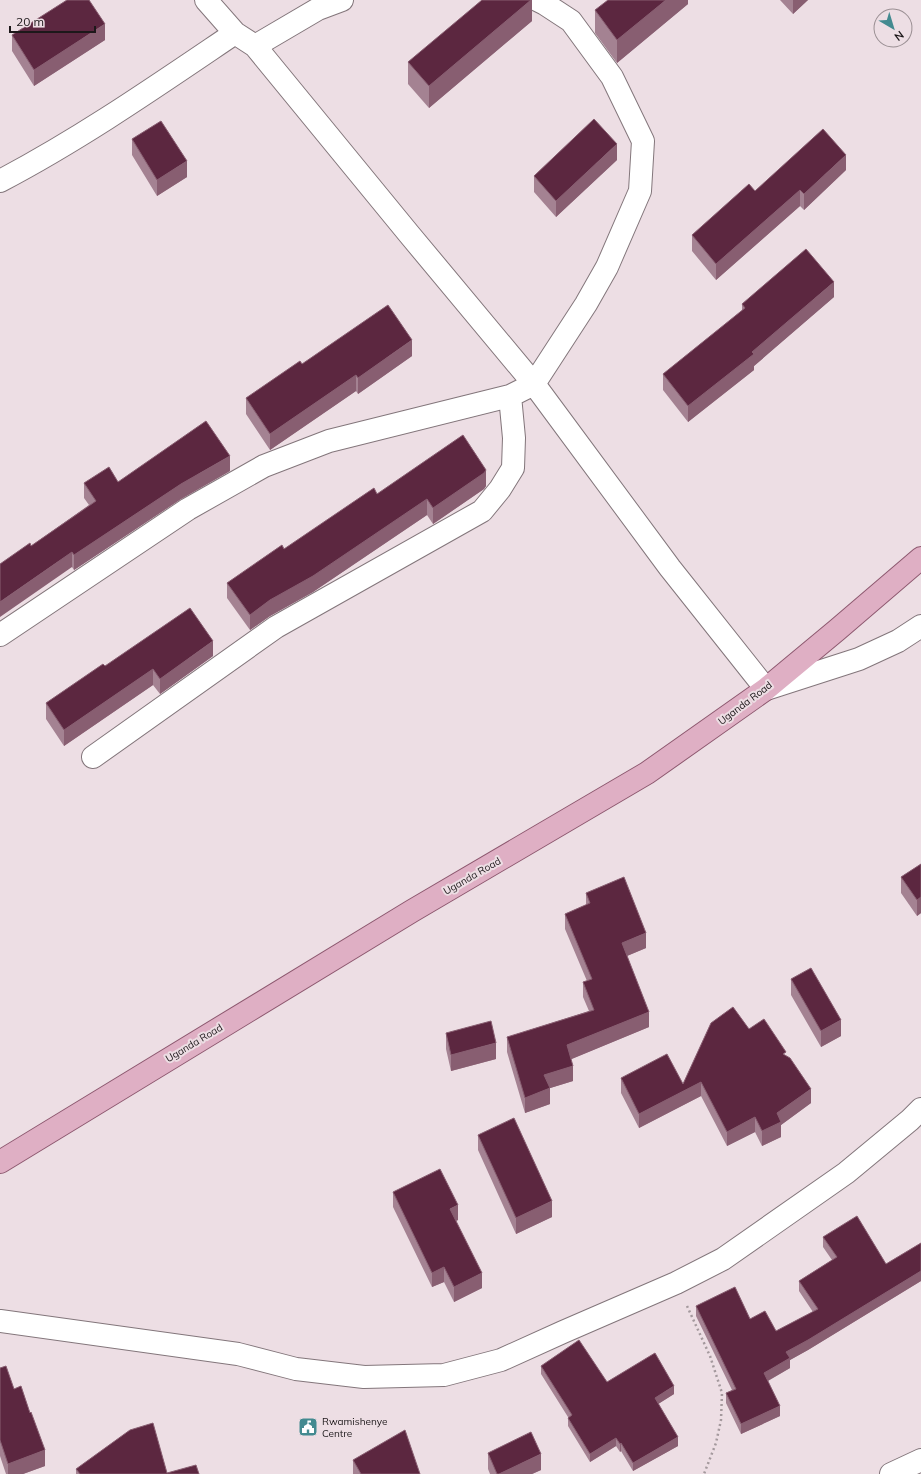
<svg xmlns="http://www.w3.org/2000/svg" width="921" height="1474" font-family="Mulish,sans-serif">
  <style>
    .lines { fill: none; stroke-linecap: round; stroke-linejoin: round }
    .street-casing { stroke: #83767b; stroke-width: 24 }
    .primary-casing { stroke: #8d586f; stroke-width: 24 }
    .path { stroke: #a4999d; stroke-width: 2.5; stroke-dasharray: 2 3; stroke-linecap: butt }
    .street { stroke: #fff; stroke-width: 22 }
    .primary { stroke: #dfafc4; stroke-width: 22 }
    .wall { fill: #a48292 }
    .shaded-wall { fill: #885e71 }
    .building { fill: #5c2740; stroke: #885e71 }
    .labels { text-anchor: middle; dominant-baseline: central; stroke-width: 4; stroke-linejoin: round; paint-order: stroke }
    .street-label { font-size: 10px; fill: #1d181a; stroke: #eddee4 }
    .poi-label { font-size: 10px; fill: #1d181a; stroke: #eddee4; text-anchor: start }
  </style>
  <rect width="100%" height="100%" fill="#eddee4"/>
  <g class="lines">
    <defs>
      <path id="street" d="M206,0L235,33L255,46L409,234L534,384L670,568L766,689L859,659L898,641L921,626
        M255,46L318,9L342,0
        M0,181C82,138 158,85 235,33
        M0,635L188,509L264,466L329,441L510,396L534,384L586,304L607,267L640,191L643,141L612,77L571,21L545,4L537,0
        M93,757L276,627L482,511L500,489L513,468L514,438L510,396
        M0,1321L238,1354L296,1369L364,1377L444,1375L501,1360L563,1332L676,1283L723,1259L846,1173L910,1120L921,1109
        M891,1474L921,1460"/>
      <path id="primary" d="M0,1162L412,911L647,773L766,689L837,630L921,558"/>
    </defs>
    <use href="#street" class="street-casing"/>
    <use href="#primary" class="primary-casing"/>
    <path class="path" d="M687,1306L710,1356L722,1393L721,1420L716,1443L704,1474"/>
    <use href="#street" class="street"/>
    <use href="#primary" class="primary"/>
  </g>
  <path class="wall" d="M532,0V21L429,108L408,84V62Z
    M688,0V4L617,63L595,33V10Z
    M780,0H808L793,14Z
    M12,35L105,40L34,86L12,51Z
    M132,139L187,177L157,196L132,155Z
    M617,160L556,217L534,192V176Z
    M846,170L804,210L800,206L716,280L692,251V235L755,191Z
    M834,297L754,366V370L688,422L663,390V374L742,312V304Z
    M412,356L358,394L356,391L270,450L246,414V398L302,364Z
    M230,471L181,499L74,570L72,567L31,546L89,505L84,498V483L118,482Z
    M486,486L484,489L433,524L427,515L313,592L270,616L250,630L227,598V583L377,494Z
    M213,656L160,694L153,685L64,746L46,719V703L105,666Z
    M921,864V913L917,916L901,893V877Z
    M586,893L646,948L627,956L649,1027L571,1059L573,1081L550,1088V1104L525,1113L507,1052V1037L589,1011L583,997V982L587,981L565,929V914L586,905Z
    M791,979L841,1036L821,1047L791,995Z
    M749,1029L786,1056L811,1103L781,1125V1137L762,1146L755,1132L727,1146L701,1096L639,1128L621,1093V1078L683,1084Z
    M446,1033L496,1059L451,1071L446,1049Z
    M478,1135L552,1217L516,1234L478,1150Z
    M393,1192L458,1220L456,1221L482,1288L454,1302L444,1282L432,1287L393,1207Z
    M823,1237L886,1264L921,1243V1281L808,1350L790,1360V1368L768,1381L780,1416L741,1434L726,1403V1393L732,1390L696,1316V1306L750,1319L776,1331L813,1312L799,1291V1281L832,1260L823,1247Z
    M541,1366L607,1382L674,1394L658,1404L678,1446L633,1471L621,1451L620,1452L616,1446L590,1462L568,1426V1417L541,1374Z
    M0,1368L14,1389L45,1466L23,1474H6L0,1456Z
    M488,1453L541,1470L532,1474H490L488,1469Z
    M353,1460L420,1474H353Z
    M76,1469L167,1473L199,1474H76Z"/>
  <path class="shaded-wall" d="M531,0H532V21L429,108V86Z
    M666,0H688V4L617,63V40Z
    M793,0H808L793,14Z
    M105,24V40L34,86V70Z
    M617,144V160L556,217V201Z
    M846,155V170L804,210V194Z
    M187,161V177L157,196V180Z
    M800,190V206L716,280V264Z
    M834,282V297L754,366V370L688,422V406Z
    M412,340V356L358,394V378Z
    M356,375V391L270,450V434Z
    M230,456V471L181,499L74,570V555L181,484Z
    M486,470V486L484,489L433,524V508Z
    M427,499V515L313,592L270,616L250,630V615L270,600Z
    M72,552V567L0,617V602Z
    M213,641V656L160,694V679Z
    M153,669V685L64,746V730Z
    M921,897V913L917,916V900Z
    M646,933V948L622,958V943Z
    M649,1012V1027L567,1061V1045Z
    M841,1020V1036L821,1047V1031Z
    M496,1043V1059L451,1071V1055Z
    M573,1066V1081L544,1090V1075Z
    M701,1082V1096L639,1128V1114Z
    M550,1088V1104L525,1113V1098Z
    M811,1089V1103L781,1125V1137L762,1146V1131L777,1113Z
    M755,1117V1132L727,1146V1132Z
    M552,1201V1217L516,1234V1218Z
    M458,1205V1220L450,1223V1209Z
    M444,1267V1282L432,1287V1273Z
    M921,1271V1281L808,1350L790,1360V1368L764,1383V1373L786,1352Z
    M482,1273V1288L454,1302V1287Z
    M674,1386V1394L655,1406V1398Z
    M780,1406V1416L741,1434V1424Z
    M678,1437V1446L633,1471V1463Z
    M616,1438V1446L590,1462V1454Z
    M621,1443V1451L620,1452V1444Z
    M45,1450V1466L23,1474H8V1464Z
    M541,1454V1470L532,1474H499Z"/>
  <path class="building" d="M67,0H89L105,24L34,70L12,35Z
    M482,0H531L429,86L408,62Z
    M608,0H666L617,40L595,10Z
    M594,119L617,144L556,201L534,176Z
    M161,121L187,161L157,180L132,139Z
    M823,129L846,155L804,194L800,190L716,264L692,235L749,184L755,191Z
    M806,249L834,282L752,352L754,354L688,406L663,374L745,308L742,304Z
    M388,305L412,340L358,378L356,375L270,434L246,398L300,361L302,364Z
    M206,421L230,456L181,484L74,555L72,552L0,602V564L30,543L31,546L96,501L84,483L109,467L118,482Z
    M463,435L486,470L484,473L433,508L427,499L313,576L270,600L250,615L227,583L282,545L284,549L374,488L377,494Z
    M190,608L213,641L160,679L153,669L64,730L46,703L103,664L105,666Z
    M921,864V897L917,900L901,877Z
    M624,877L646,933L622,943L649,1012L567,1045L573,1066L544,1075L550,1088L525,1098L507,1037L594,1010L583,982L592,979L565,914L590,903L586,893Z
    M811,968L841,1020L821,1031L791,979Z
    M733,1007L749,1029L764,1019L786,1052L783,1054L790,1058L811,1089L777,1113L781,1122L762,1131L755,1117L727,1132L701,1082L639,1114L621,1078L667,1054L683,1084L711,1023Z
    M491,1021L496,1043L451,1055L446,1033Z
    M514,1118L552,1201L516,1218L478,1135Z
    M440,1169L458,1205L450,1209L482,1273L454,1287L444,1267L432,1273L393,1192Z
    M857,1216L886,1264L921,1243V1271L808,1340L786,1352L790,1358L764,1373L780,1406L741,1424L726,1393L736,1389L696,1306L735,1287L750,1319L765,1311L776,1331L818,1309L799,1281L837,1257L823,1237Z
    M579,1340L607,1382L655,1353L674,1386L655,1398L678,1437L633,1463L621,1443L620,1444L616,1438L590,1454L568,1418L572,1415L541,1366Z
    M6,1366L14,1389L21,1386L30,1413L31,1412L45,1450L8,1464L0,1440V1368Z
    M153,1423L167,1473L196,1465L199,1474H80L76,1469L130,1430Z
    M405,1430L420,1474H361L353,1460Z
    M531,1432L541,1454L499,1474H497L488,1453Z"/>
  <defs>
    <symbol id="civic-square" viewBox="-11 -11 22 22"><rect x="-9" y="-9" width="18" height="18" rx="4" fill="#438a90" stroke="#eddee4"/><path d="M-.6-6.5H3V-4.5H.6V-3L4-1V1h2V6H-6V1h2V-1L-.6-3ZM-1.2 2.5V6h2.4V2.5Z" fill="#fff"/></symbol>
  </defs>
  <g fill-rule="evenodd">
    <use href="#civic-square" x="297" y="1416" width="22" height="22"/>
  </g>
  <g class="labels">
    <g class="street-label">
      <text transform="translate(745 703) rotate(-37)">Uganda Road</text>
      <text transform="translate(472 876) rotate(-30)">Uganda Road</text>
      <text transform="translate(194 1043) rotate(-31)">Uganda Road</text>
    </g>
    <g class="poi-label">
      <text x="322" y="1421">Rwamishenye<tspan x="322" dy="12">Centre</tspan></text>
    </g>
  </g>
  <g transform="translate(893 28) rotate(142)"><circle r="19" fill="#eddee4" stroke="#9a8f93"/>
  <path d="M0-3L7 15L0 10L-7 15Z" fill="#438a90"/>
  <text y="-6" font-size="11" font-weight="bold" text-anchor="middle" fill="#1d181a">N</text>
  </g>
  <path d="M10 26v6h85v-6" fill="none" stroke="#1d181a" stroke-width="2"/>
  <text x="16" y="26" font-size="12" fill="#1d181a" stroke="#eddee4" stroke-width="3" paint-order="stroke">20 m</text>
</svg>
